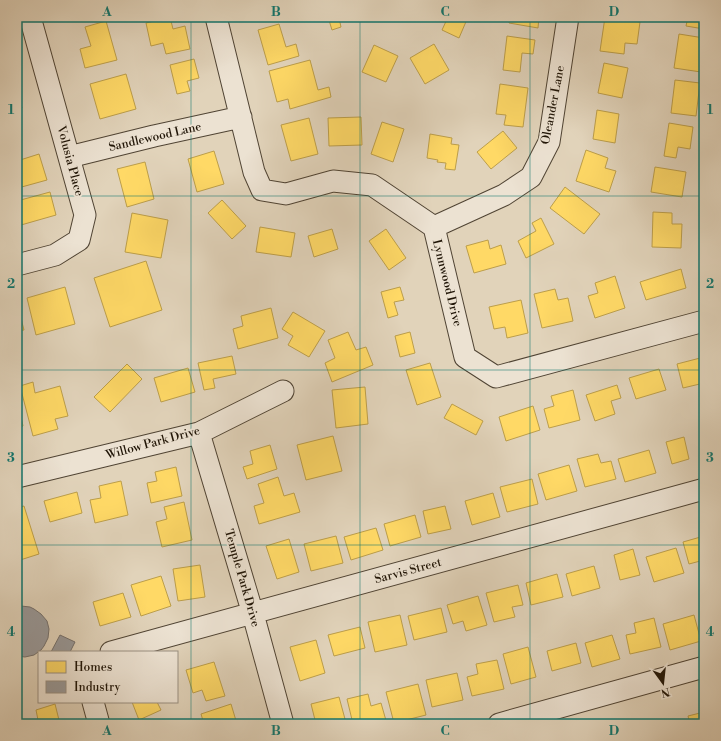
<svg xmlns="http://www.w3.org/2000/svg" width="721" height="741" font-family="'Libre Bodoni',serif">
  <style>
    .homes { fill: #ffd966; stroke: #bc9e4a }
    .industry { fill: #999; stroke: #75716d }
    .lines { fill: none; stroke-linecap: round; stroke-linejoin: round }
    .minor-casing { stroke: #504434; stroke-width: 23 }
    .minor { stroke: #ece2d2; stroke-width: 21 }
    .grid { fill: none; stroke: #0f766e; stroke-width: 1; stroke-opacity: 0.55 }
    .labels { text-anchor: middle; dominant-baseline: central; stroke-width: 4; stroke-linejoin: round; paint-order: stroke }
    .street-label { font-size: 12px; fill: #201507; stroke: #ece2d2 }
    .neatline { fill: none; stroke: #0f766e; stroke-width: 1.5 }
    .grid-label { font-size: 13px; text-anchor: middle; font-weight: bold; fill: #0f766e }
  </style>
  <rect width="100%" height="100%" fill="#e1d3ba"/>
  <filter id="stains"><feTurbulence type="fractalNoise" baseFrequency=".005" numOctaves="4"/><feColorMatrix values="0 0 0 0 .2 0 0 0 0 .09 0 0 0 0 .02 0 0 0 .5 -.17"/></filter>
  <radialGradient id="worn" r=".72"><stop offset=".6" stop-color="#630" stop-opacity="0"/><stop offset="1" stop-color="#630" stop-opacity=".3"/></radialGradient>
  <path class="homes" d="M170,17L173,29L185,26L190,49L166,54L163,43L151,46L146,23Z
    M256,17H276L257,21Z
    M328,17H342L339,18L341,27L332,30Z
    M448,17H468L459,38L442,30Z
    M510,17H539L538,28L509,23Z
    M605,17L640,22L637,44L625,43L624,54L600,51Z
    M688,17H704V29L686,26Z
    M106,21L117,60L85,68L80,49L91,46L85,27Z
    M279,24L286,47L296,44L299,56L268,65L258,30Z
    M679,34L704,38V54L701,72L674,68Z
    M507,36L535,40L533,54L522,53L520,72L503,70Z
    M434,44L449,70L425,84L410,58Z
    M374,45L398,56L386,82L362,72Z
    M194,59L199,78L187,81L190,91L177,94L170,65Z
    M310,60L318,90L329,87L331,97L290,109L288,99L277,102L269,71Z
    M604,63L628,68L622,98L598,93Z
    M126,74L136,109L100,119L90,84Z
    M675,80L700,83L696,116L671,113Z
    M500,84L528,88L523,127L504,125L506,115L496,114Z
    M17,95H18L22,108L17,110Z
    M597,110L619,114L615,143L593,139Z
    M361,117L362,145L329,146L328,118Z
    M309,118L318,154L291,161L281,125Z
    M382,122L404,129L393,162L371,154Z
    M669,123L693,127L690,149L678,147L676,158L664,156Z
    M503,131L517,148L491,169L477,152Z
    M430,134L452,138L451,144L459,145L455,170L445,169L446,163L437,162L438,160L427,158Z
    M586,150L608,158L605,168L616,171L609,192L576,181Z
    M214,151L224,184L197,192L188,159Z
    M39,154L47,180L18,188L17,185V161Z
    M145,162L154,199L127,207L117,169Z
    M655,167L686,172L682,197L651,192Z
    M565,187L600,214L584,234L550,208Z
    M50,192L56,215L21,225L17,211V201Z
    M222,200L246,226L232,239L208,213Z
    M653,212L672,213V224H682L681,248L652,247Z
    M132,213L168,220L161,258L125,252Z
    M541,218L554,244L526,258L518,241L536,231L532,223Z
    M260,227L295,233L291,257L256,252Z
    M332,229L338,249L314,257L308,236Z
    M386,229L406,258L389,270L369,241Z
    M488,240L490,249L501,245L506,264L474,273L466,246Z
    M146,261L162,310L110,327L94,278Z
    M681,269L686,288L646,300L640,282Z
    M615,276L625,308L595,318L588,296L598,293L595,283Z
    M65,287L75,324L36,335L27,298Z
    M400,287L404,300L394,302L398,315L388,318L381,292Z
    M555,289L558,300L568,298L573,321L542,328L534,294Z
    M521,300L528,333L507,338L505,327L494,329L489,307Z
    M17,303L24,330L17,331Z
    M271,308L278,338L238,349L233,329L243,326L241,316Z
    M293,312L325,331L309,357L288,345L293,336L282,329Z
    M348,332L356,350L366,347L373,365L332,382L325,363L335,358L328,340Z
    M410,332L415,353L400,357L395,336Z
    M232,356L236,374L213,379L215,388L204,390L198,363Z
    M704,357V383L683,388L677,364Z
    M430,363L441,397L417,405L406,370Z
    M127,364L142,379L110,412L94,397Z
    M188,368L195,392L161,402L154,378Z
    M659,369L666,390L636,399L629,378Z
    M33,382L35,393L60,386L68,416L55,419L58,429L33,436L20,386Z
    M617,385L621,398L611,401L615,414L595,421L586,395Z
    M365,387L368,424L336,428L332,390Z
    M573,390L580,420L549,428L544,409L554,406L551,396Z
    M17,403H18L23,426L17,428Z
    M452,404L483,421L476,435L444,418Z
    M533,406L540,430L506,441L499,417Z
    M333,436L342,471L306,480L297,445Z
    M684,437L689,459L672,464L666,442Z
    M270,445L277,469L247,479L243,467L253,464L250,451Z
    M649,450L656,473L625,482L618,459Z
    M598,454L601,463L611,461L616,479L585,487L577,459Z
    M569,465L577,491L546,500L538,474Z
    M176,467L182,496L151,503L147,483L157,481L155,472Z
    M278,477L284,496L294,493L300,512L259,524L254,506L264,503L258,484Z
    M532,479L538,504L507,512L500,487Z
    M121,481L128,515L95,523L90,500L101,498L99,486Z
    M77,492L82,513L50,522L44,501Z
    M493,493L500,517L472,525L465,501Z
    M184,502L192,540L162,547L156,522L167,519L164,507Z
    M24,506L39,554L17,561V508Z
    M445,506L451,529L428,534L423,511Z
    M415,515L421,537L390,546L384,524Z
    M376,528L383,550L351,560L344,537Z
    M336,536L343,563L311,571L304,544Z
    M704,536V560L689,564L683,542Z
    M289,539L299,572L277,579L266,546Z
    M676,548L684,573L654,582L646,557Z
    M633,549L640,575L620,580L614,555Z
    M200,565L205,597L178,601L173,569Z
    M594,566L600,588L572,596L566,574Z
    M557,574L563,597L531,605L526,583Z
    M161,576L171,606L141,616L131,585Z
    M518,585L523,605L512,607L515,617L494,622L486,593Z
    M123,593L131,617L100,626L93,602Z
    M478,596L487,625L466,631L463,621L453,624L447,605Z
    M441,608L447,632L414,640L408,616Z
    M400,615L407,645L375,652L368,622Z
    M694,615L701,641L670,650L663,624Z
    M654,618L661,647L630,654L626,635L636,633L634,623Z
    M360,627L365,648L334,656L328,635Z
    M612,635L620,659L592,667L585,643Z
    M316,640L325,673L300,681L290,647Z
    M576,643L581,663L552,671L547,651Z
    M528,647L536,677L511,684L503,654Z
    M497,660L504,689L472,696L467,677L478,674L476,664Z
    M214,662L225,696L206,701L202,690L193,693L186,670Z
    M457,673L463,700L432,707L426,680Z
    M418,684L426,715L394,723L386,692Z
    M368,694L371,706L381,703L387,724H353L347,699Z
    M339,697L345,719L336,722V724H316L311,704Z
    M132,702H157L161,710L139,720Z
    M55,704L60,724H29V723L38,720L36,710Z
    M231,704L237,724H204L201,714Z
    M704,712V724H690L688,716Z
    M681,720L682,724H665Z"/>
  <path class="industry" d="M21,606L30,607L34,609L41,614L47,621L49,629L48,638L44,646L41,650L34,655L25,657L17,656V607Z
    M60,635L75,642L70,652H51Z"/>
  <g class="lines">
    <defs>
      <path id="minor" d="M216,17L254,172L262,190L286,194L333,181L372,185L434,227L465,357L496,377L704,321
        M69,157L154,136L241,117
        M434,227L504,195L531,177L549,142L568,17
        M17,265L55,255L79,240L85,215L30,17
        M199,433L253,614L283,724
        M17,477L199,433L283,391
        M111,652L704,489
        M93,702L99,724
        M499,724L704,667"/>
    </defs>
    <use href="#minor" class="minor-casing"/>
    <use href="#minor" class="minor"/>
  </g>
  <path class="grid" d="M191,17V724M360,17V724M530,17V724M17,196H704M17,370H704M17,545H704"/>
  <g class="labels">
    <g class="street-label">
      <text transform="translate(553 105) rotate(-79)">Oleander Lane</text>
      <text transform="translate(155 137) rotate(-13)">Sandlewood Lane</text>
      <text transform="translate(70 161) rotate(75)">Volusia Place</text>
      <text transform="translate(447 283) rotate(76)">Lynnwood Drive</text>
      <text transform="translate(153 443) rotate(-15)">Willow Park Drive</text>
      <text transform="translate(408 571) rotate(-15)">Sarvis Street</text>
      <text transform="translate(242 578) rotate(74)">Temple Park Drive</text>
    </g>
  </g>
  <rect width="721" height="741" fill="none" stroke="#e1d3ba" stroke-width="44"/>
  <rect x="38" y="651" width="140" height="52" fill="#ece2d2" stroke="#9a9081"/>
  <rect x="46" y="661" width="20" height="12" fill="#ffd966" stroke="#9a9081"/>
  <text x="74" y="671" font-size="12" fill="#201507">Homes</text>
  <rect x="46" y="681" width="20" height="12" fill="#999999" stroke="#9a9081"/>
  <text x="74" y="691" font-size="12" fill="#201507">Industry</text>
  <g transform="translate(663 683) rotate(165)" stroke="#ece2d2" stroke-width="3" paint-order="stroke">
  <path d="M0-3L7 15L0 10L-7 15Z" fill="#201507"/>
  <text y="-6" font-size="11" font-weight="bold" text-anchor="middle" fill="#201507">N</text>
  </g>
  <rect x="22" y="22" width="677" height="697" class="neatline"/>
  <g class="grid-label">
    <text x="107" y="16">A</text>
    <text x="276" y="16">B</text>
    <text x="445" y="16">C</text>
    <text x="614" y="16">D</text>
    <text x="11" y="114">1</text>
    <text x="710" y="114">1</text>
    <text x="11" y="288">2</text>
    <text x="710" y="288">2</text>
    <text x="11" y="462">3</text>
    <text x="710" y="462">3</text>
    <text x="11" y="636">4</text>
    <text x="710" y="636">4</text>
    <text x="107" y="735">A</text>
    <text x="276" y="735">B</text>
    <text x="445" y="735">C</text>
    <text x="614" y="735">D</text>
  </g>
  <rect width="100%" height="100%" filter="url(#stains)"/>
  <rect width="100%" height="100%" fill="url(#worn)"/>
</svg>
